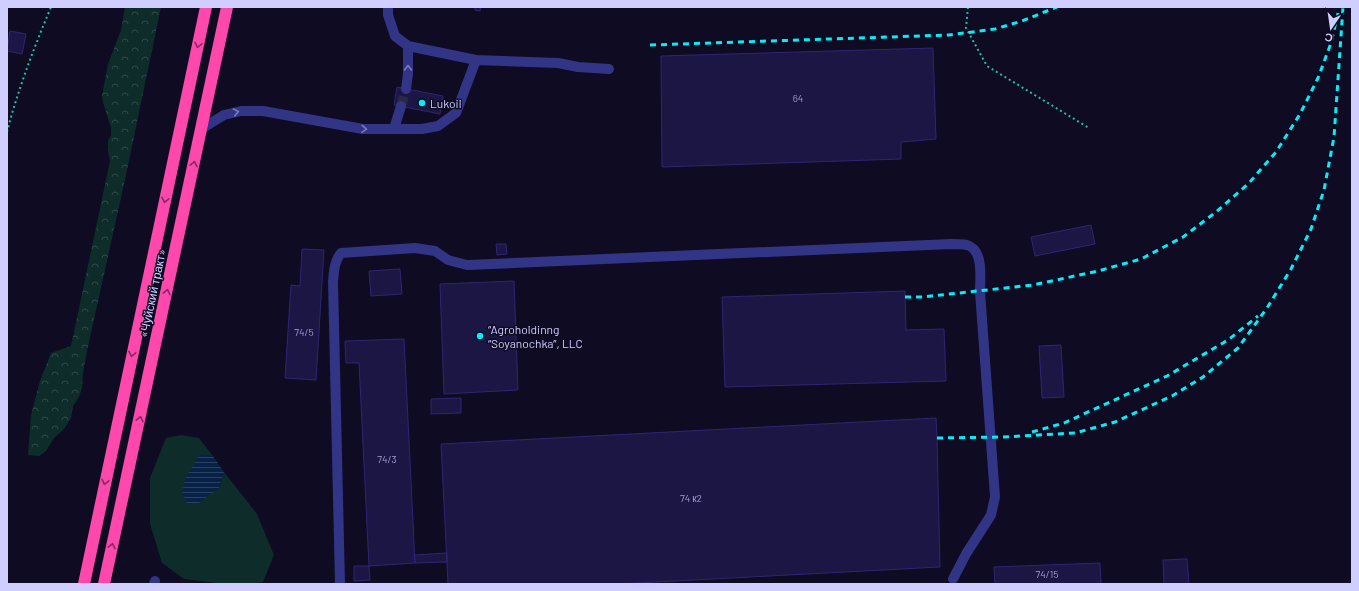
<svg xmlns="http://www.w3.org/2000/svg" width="1359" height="591" font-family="Barlow,sans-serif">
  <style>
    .green { fill: #0e2d2a }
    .forest { fill: url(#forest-crowns) }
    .water { fill: url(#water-rules) }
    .building { fill: #1c1645; stroke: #302574 }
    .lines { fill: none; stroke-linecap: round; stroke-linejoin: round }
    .minor-tunnel { stroke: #2b2844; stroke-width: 10; stroke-dasharray: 10 5; stroke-linecap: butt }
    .path { stroke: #22beaa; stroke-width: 2; stroke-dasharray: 2 3; stroke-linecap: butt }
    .minor { stroke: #323486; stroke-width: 10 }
    .highway { stroke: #ff48ab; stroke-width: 12 }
    .rail { stroke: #00eff8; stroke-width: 3; stroke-dasharray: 6 5; stroke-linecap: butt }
    .oneway { stroke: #862a67 }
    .oneway2 { stroke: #7979bc }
    .poi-dot { fill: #00eff8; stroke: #0e0b23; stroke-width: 1.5 }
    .labels { text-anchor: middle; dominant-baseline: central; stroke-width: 3; stroke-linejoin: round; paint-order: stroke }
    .number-label { font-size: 10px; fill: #a39fd0 }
    .poi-label { font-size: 12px; fill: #d0cdff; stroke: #0e0b23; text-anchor: start }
    .street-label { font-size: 12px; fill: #d0cdff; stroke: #0e0b23 }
  </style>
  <defs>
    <pattern id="forest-crowns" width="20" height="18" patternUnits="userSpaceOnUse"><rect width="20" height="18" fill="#0e2d2a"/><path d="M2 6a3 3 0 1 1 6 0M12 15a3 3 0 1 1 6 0" fill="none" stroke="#304a4a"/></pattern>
    <pattern id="water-rules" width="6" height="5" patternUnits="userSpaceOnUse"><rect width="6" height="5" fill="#072246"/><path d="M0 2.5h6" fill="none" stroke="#2a4162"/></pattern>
  </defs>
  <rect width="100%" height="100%" fill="#0e0b23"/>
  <path class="green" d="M181,435L199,438L213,456L200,455L219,488L224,472L257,514L274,555L263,582L253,584H224L184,579L162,563L150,524V478L166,438Z"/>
  <path class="forest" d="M125,7H161L126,175L87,351L83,373L82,388L79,397L73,406L71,418L64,429L54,438L46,451L39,456L28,455L31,415L40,381L51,353L71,346L110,161L108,151V140L111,136V128L103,102L102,96L108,64L121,30Z"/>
  <path class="water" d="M200,454L213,456L224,472L219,488L199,503H187L182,495L185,479Z"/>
  <path class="building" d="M475,7H481L480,11L475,10Z
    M10,31L26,34L22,54L7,51Z
    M933,48L936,139L901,142V159L662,167L661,56Z
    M397,87L443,96L440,114L394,105Z
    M1091,225L1095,244L1035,256L1031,237Z
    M496,244H506L507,254L497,255Z
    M302,249L324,250L316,380L285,378L291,285L300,286Z
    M400,269L402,294L371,296L369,271Z
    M514,281L518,390L444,394L440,284Z
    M905,291L906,330L944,329L946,381L725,387L722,297Z
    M404,339L415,563L369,566L359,363H346L345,341Z
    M1061,345L1064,397L1042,398L1039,346Z
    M461,398V413L431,414V399Z
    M936,418L937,438L940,567L618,584H448L441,444Z
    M447,553V562L415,563L414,555Z
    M1187,559L1189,584H1164L1163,560Z
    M1100,563L1101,584H995L994,567Z
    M354,566H369L370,580L354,581Z"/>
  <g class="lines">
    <path class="minor-tunnel" d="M401,106L406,89"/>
    <path class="path" d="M968,7L966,28L987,66L1089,128
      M7,132C18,89 34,48 51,7"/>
    <path class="minor" d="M388,7V15L395,36L408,46L476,60
      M406,89L408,74V46
      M201,129L224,115L241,111H263L363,129H394L401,106
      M394,129H422L438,126L456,113L476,60L558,63L578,67L609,69
      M154,584L155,581
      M340,584L333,282C334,271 334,262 341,253L415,248L435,251L448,260L467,265L951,244C956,244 962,244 967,245C984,250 980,278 980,292L995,497L991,515L966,554L953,579"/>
    <path class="highway" d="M84,584L206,7
      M104,584L227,7"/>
    <path class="rail" d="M650,45L949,35L995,29L1022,21L1057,7
      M905,297H922L1033,285L1098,271L1141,259L1183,237L1216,212L1249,183L1276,152L1300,114L1318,78L1331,43L1339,9
      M1032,432L1064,423L1167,376L1228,340L1258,316
      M937,438L1003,437L1075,433L1115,422L1172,396L1203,377L1238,348L1267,308L1291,269L1311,229L1324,190L1334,137L1343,7"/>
  </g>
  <defs><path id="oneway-chevron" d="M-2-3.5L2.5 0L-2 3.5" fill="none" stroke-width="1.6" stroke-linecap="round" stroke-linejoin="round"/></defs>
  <g class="oneway">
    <use href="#oneway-chevron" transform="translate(198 45) rotate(102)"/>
    <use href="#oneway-chevron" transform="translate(194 164) rotate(-78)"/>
    <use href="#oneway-chevron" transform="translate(165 200) rotate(102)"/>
    <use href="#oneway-chevron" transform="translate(167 292) rotate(-78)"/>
    <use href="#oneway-chevron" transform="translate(132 354) rotate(102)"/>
    <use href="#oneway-chevron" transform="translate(140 419) rotate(-78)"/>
    <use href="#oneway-chevron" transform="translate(105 482) rotate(102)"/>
    <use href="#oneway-chevron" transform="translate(112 546) rotate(-78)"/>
  </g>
  <g class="oneway2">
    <use href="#oneway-chevron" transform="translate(408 68) rotate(-90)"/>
    <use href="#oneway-chevron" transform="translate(236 112) rotate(-11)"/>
    <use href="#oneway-chevron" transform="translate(364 129) rotate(4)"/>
  </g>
  <g class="poi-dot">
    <circle cx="422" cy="103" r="4"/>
    <circle cx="480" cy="336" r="4"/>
  </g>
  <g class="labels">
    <g class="number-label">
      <text x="798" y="98">64</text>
      <text x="304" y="332">74/5</text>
      <text x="387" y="459">74/3</text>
      <text x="691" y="498">74 к2</text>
      <text x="1047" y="574">74/15</text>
    </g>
    <g class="poi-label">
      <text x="430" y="103">Lukoil</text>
      <text x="488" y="329">“Agroholdinng<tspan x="488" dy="14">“Soyanochka”, LLC</tspan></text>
    </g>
    <g class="street-label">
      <text transform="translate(152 293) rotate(-78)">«Чуйский тракт»</text>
    </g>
  </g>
  <rect width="1359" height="591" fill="none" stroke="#d0cdff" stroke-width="16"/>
  <g transform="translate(1331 28) rotate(193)" stroke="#0e0b23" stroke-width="3" paint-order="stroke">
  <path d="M0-3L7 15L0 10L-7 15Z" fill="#d0cdff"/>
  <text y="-6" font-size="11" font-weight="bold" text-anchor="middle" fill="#d0cdff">С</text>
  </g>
</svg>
